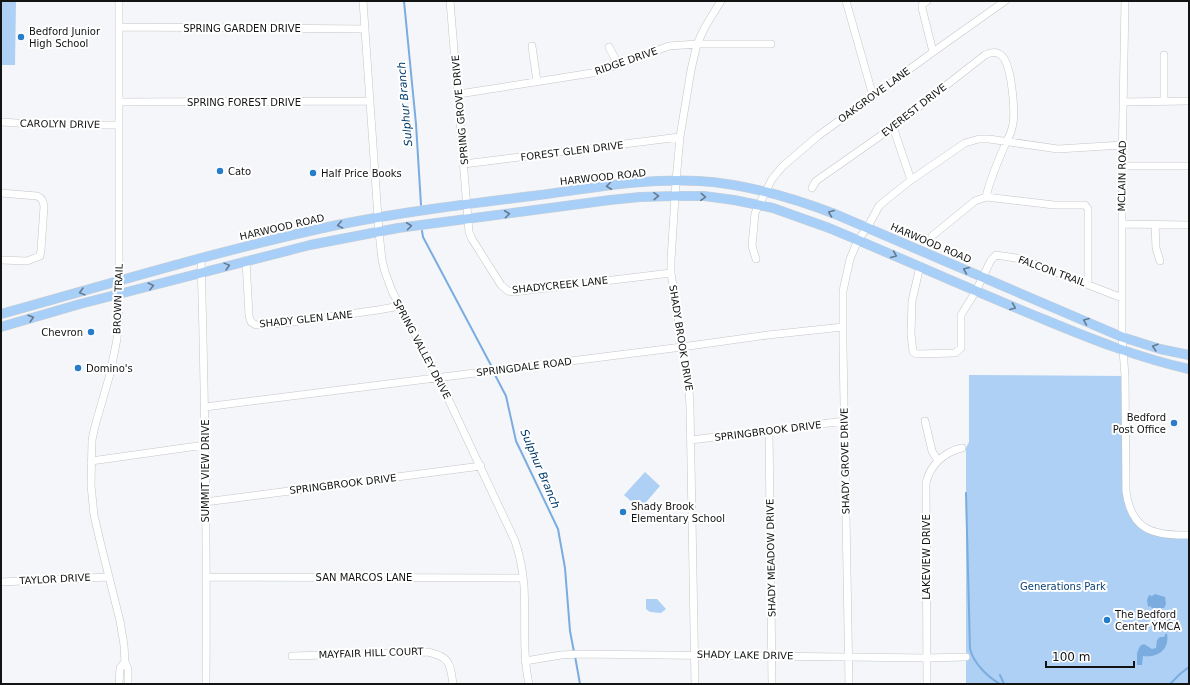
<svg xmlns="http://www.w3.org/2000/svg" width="1190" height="685" font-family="'DejaVu Sans',sans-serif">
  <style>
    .green { fill: #aed0f4 }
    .water { fill: #7bace0 }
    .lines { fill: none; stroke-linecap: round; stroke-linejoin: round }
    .stream { stroke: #7bace0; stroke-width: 2 }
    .minor-casing { stroke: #c3c6c8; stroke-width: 8 }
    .major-casing { stroke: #d0d0d0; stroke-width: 10 }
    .minor { stroke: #fff; stroke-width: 7 }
    .major { stroke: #a8cff7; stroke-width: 9 }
    .oneway { stroke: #647a90 }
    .poi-dot { fill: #287dcb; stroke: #fff; stroke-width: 1.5 }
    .labels { text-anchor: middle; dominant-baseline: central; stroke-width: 4; stroke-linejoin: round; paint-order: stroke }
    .street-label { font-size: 10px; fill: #121313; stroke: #fff }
    .poi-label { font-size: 10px; fill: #121313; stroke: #fff; text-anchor: start }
    .park-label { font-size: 10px; fill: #0b4272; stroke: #fff }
    .water-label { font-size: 11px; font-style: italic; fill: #033c6c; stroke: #fff }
  </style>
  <rect width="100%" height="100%" fill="#f4f6f9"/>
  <path class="green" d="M1,1H16L15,65H1Z
    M969,375L1125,376L1127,503L1145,527L1189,535V684H966V448L969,442Z
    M645,472L660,486L640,509L624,495Z
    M646,599H657L666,609L661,613L650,612L646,609Z"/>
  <path class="water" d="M1155,594L1165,597L1166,604L1164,608H1162L1161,610L1163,611L1164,614L1171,615L1170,623L1165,624L1163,619L1151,618L1153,609L1150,606L1148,607L1147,600L1149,595L1152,596Z
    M1166,633L1167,634C1170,650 1157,658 1143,656L1142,665H1137V653L1140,646L1144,644L1152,649L1156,648L1157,640L1160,637H1164Z"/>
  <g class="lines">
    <path class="stream" d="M404,1L416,124L421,205
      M422,231L423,237L493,369
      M494,373L506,396L516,441L558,529L565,568L570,631L574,652
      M966,493L970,649C974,664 988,677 1000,684
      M575,656L580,684
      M1000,675L1004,684
      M1170,684L1180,674L1189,667"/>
    <defs>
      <path id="minor" d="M119,1V312L117,339L110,374L95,426L92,440L91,485L94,515L100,541L120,621L124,645L125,662L128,669V684
        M363,1L379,232L382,260L385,272L392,291L438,377L515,541C520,556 523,571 524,586C526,619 522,652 529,684
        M450,1L469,232L472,239L501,285L508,291L513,292L671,273
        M846,1L873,96
        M927,1L922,5V8L933,52
        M1125,1L1122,166V337L1125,376L1126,491C1131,530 1153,536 1189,535
        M119,27L365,29
        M532,46L537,82
        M609,47L618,64
        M1164,55V101
        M459,94L592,73L603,70L669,46L697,44H771
        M119,102L369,101
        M1123,102L1189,101
        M1,122L47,125H119
        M893,127L911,180
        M464,164L680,137
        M1122,166H1189
        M812,188L816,181L893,127L985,55C991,52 997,51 1002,56C1012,66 1016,115 1012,128C1011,134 1007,140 1005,145C997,163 990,179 986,197L975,201L932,236
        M1,193L37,196C42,198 43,201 44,206L41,250L40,256L27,261L1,260
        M986,197L1054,205H1085L1088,209V284
        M1122,224L1189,225
        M1155,225L1156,248L1160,261
        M201,258C205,400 207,542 206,684
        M756,259L752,246L755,213L772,179L783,166L818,136L933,52L1005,1
        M246,260L249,316L251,322L256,325L284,323L378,310L400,306
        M920,266L912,301L911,334L913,352L917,354L955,353L961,348V315L976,291L991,260L996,255L1022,259L1122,298
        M205,407L682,347L768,335L843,327
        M925,421L932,451L938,461
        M769,431L772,684
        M691,440L845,421
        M91,461L205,445
        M205,502L481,466
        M206,577L523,578
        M1,582L108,577
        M292,656L428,652C450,657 450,663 453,684
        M525,661L561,655L579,654L927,658L966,657
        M119,684L120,668L125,662
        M695,684L690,407L689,389L671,273V260L676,181L680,137L691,70L697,44L705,27L721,1
        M849,684L843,347V291L850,259L858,240L867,228L879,206L886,200L911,180L965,143L979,139H989L1058,149L1123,145
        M927,684L926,483C930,465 944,452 962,448"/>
      <path id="major" d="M1,314C113,283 224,249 337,225C401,212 467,204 532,196C587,189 643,178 699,181C747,184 791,197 835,214L1122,337L1160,349L1189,355
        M1,327L80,304L310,245L398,228L610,200L640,197L675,196H704L734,200L773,208L829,228C901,258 972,290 1043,319C1091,339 1139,358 1189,369"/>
    </defs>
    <use href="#minor" class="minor-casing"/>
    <use href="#major" class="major-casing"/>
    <use href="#minor" class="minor"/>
    <use href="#major" class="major"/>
  </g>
  <defs><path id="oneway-chevron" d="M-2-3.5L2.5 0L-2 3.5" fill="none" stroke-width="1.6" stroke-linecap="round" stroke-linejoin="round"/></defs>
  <g class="oneway">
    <use href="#oneway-chevron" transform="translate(609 186) rotate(173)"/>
    <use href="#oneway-chevron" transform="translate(656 196) rotate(-2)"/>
    <use href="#oneway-chevron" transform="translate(703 197) rotate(4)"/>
    <use href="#oneway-chevron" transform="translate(831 213) rotate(-159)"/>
    <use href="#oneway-chevron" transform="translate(507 214) rotate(-7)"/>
    <use href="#oneway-chevron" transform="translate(340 225) rotate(169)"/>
    <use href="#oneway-chevron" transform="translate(409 226) rotate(-7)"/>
    <use href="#oneway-chevron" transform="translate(894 255) rotate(23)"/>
    <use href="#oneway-chevron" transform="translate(227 266) rotate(-15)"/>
    <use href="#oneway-chevron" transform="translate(966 270) rotate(-157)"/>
    <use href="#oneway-chevron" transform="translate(151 286) rotate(-14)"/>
    <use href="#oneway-chevron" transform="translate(82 292) rotate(165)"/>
    <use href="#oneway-chevron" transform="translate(1013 307) rotate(22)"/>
    <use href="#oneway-chevron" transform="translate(31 318) rotate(-17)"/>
    <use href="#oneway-chevron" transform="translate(1086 321) rotate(-157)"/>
    <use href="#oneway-chevron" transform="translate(1155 347) rotate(-164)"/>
  </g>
  <g class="poi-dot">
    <circle cx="21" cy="37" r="4"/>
    <circle cx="220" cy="171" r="4"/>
    <circle cx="313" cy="173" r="4"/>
    <circle cx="91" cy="332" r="4"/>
    <circle cx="78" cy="368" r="4"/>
    <circle cx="1174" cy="423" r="4"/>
    <circle cx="623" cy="512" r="4"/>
    <circle cx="1107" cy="620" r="4"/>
  </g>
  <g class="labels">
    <g class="street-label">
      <text x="242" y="28">SPRING GARDEN DRIVE</text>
      <text transform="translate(626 61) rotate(-19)">RIDGE DRIVE</text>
      <text transform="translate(874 95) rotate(-36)">OAKGROVE LANE</text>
      <text x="244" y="102">SPRING FOREST DRIVE</text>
      <text transform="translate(460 110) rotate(-95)">SPRING GROVE DRIVE</text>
      <text transform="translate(914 110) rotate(-38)">EVEREST DRIVE</text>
      <text transform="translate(60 124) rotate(1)">CAROLYN DRIVE</text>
      <text transform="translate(572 151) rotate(-7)">FOREST GLEN DRIVE</text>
      <text transform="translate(1122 176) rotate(-89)">MCLAIN ROAD</text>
      <text transform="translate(603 177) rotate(-6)">HARWOOD ROAD</text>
      <text transform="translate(282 227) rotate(-13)">HARWOOD ROAD</text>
      <text transform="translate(931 243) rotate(23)">HARWOOD ROAD</text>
      <text transform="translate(1052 271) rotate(20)">FALCON TRAIL</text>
      <text transform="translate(560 285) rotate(-6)">SHADYCREEK LANE</text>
      <text transform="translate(118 299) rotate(-88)">BROWN TRAIL</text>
      <text transform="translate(306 319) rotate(-6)">SHADY GLEN LANE</text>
      <text transform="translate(681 338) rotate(81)">SHADY BROOK DRIVE</text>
      <text transform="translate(422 349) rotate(62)">SPRING VALLEY DRIVE</text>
      <text transform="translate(524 367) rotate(-7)">SPRINGDALE ROAD</text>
      <text transform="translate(768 431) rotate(-7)">SPRINGBROOK DRIVE</text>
      <text transform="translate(845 461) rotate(-91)">SHADY GROVE DRIVE</text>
      <text transform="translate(205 471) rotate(-90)">SUMMIT VIEW DRIVE</text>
      <text transform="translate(343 484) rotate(-7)">SPRINGBROOK DRIVE</text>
      <text transform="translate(926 557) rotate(-90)">LAKEVIEW DRIVE</text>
      <text transform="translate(771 558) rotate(-91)">SHADY MEADOW DRIVE</text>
      <text x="364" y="577">SAN MARCOS LANE</text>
      <text transform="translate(55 579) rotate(-3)">TAYLOR DRIVE</text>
      <text transform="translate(371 653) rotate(-2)">MAYFAIR HILL COURT</text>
      <text transform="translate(745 655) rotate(1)">SHADY LAKE DRIVE</text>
    </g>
    <g class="poi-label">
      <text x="29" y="31">Bedford Junior<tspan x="29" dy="12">High School</tspan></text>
      <text x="228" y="171">Cato</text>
      <text x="321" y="173">Half Price Books</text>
      <text x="83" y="332" text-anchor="end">Chevron</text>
      <text x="86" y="368">Domino's</text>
      <text x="1166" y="417" text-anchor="end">Bedford<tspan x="1166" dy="12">Post Office</tspan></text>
      <text x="631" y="506">Shady Brook<tspan x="631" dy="12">Elementary School</tspan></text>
      <text x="1115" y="614">The Bedford<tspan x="1115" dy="12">Center YMCA</tspan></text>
    </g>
    <g class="park-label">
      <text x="1063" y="586">Generations Park</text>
    </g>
    <g class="water-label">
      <text transform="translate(405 104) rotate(-95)">Sulphur Branch</text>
      <text transform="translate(540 469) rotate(67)">Sulphur Branch</text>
    </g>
  </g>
  <rect width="1190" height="685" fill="none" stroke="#121313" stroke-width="4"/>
  <path d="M1046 661v6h88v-6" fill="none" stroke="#121313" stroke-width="2"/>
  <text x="1052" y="661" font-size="12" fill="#121313" stroke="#ffffff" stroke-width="3" paint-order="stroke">100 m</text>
</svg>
